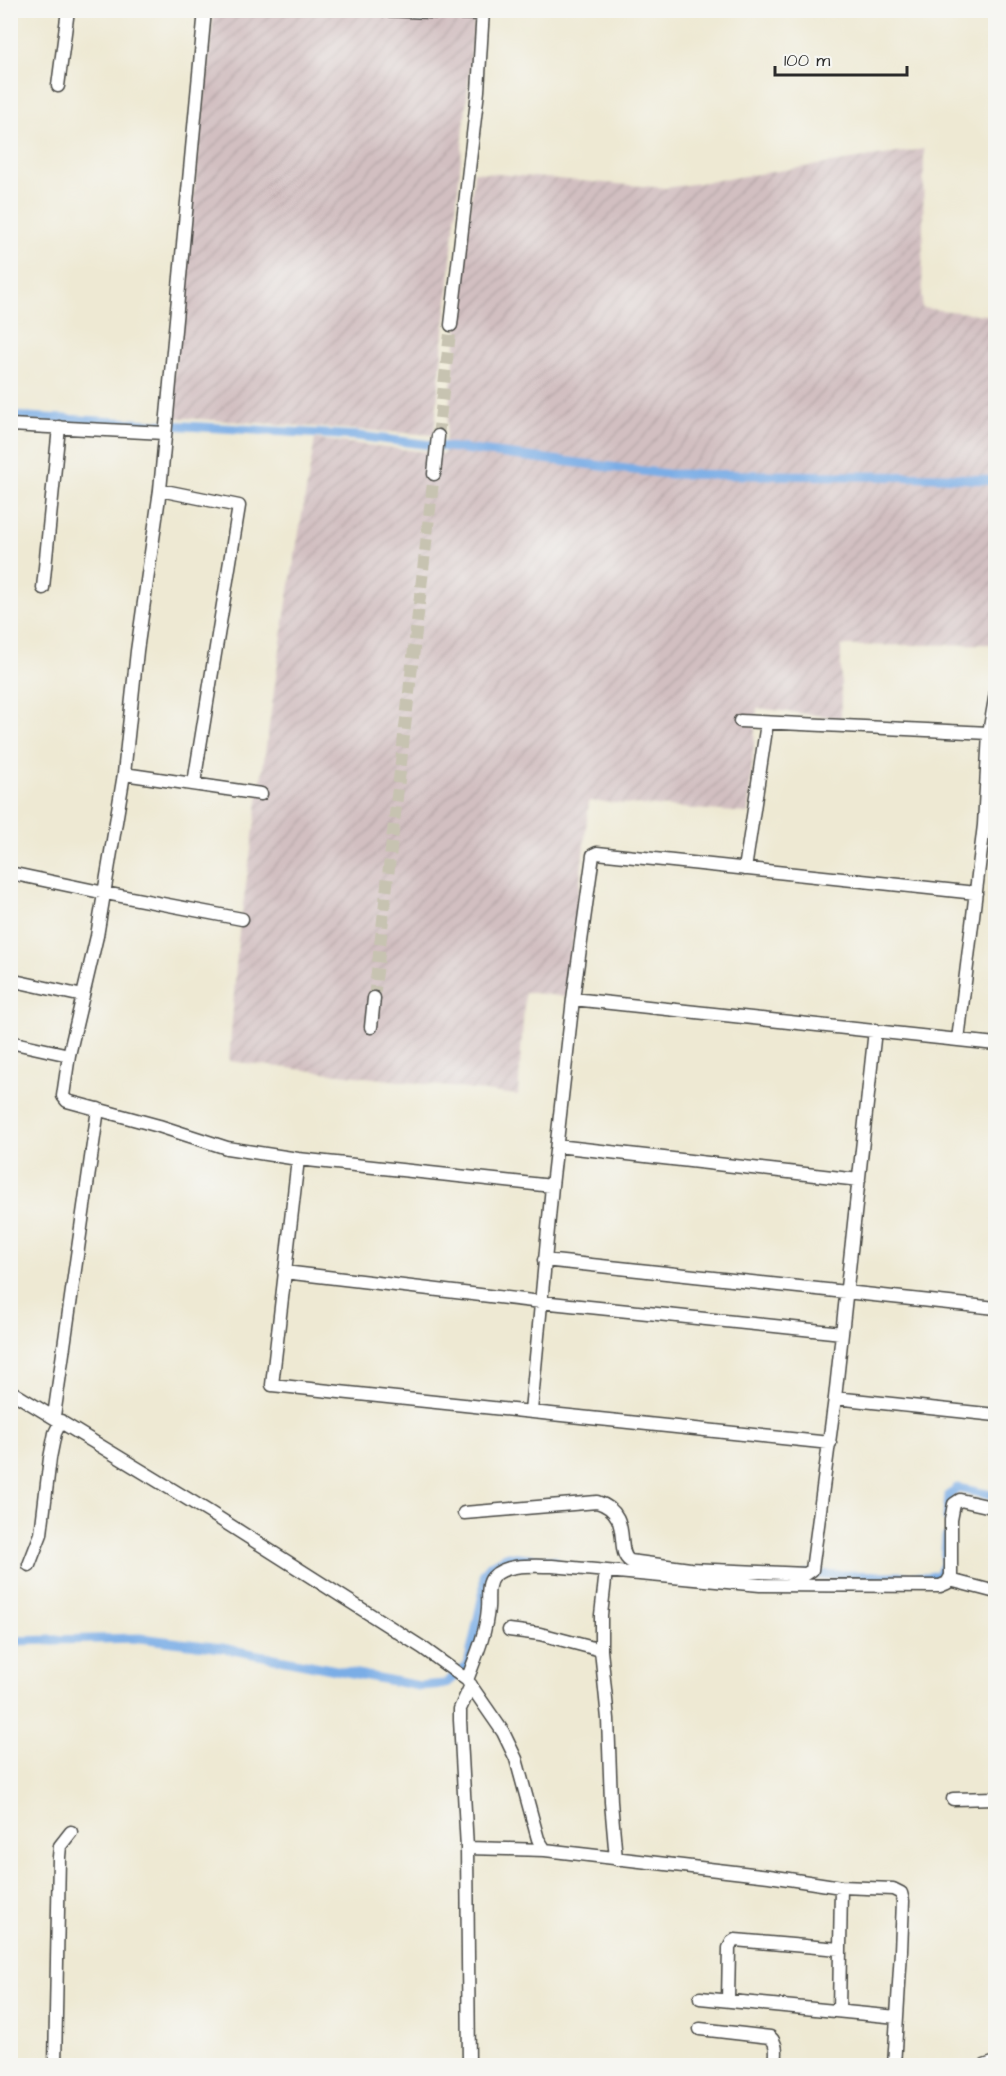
<svg xmlns="http://www.w3.org/2000/svg" width="1006" height="2076" font-family="'Architects Daughter',sans-serif">
  <style>
    .industrial { fill: url(#industrial-furrows) }
    .lines { fill: none; stroke-linecap: round; stroke-linejoin: round }
    .canal { stroke: #7aade6; stroke-width: 9 }
    .minor-tunnel { stroke: #c7c3b1; stroke-width: 12; stroke-dasharray: 12 6; stroke-linecap: butt }
    .minor-casing { stroke: #484844; stroke-width: 15 }
    .minor { stroke: #fff; stroke-width: 12 }
  </style>
  <defs>
    <pattern id="industrial-furrows" width="10" height="10" patternUnits="userSpaceOnUse" patternTransform="scale(1.5)"><rect width="10" height="10" fill="#d2bfc1"/><path d="M-1 1l2-2M0 10L10 0M9 11l2-2" fill="none" stroke="#b4a4a6"/></pattern>
  </defs>
  <rect width="100%" height="100%" fill="#f6f6f2"/>
  <filter id="ink" filterUnits="userSpaceOnUse"><feTurbulence type="fractalNoise" baseFrequency=".0167" numOctaves="2"/><feDisplacementMap in="SourceGraphic" scale="12" xChannelSelector="R" yChannelSelector="G"/><feConvolveMatrix kernelMatrix="1 2 1 2 8 2 1 2 1" color-interpolation-filters="sRGB"/></filter>
  <filter id="wash" filterUnits="userSpaceOnUse"><feTurbulence type="fractalNoise" baseFrequency=".008" numOctaves="4" result="noise"/><feDisplacementMap in="SourceGraphic" scale="24" xChannelSelector="R" yChannelSelector="G"/><feGaussianBlur stdDeviation="1.35" result="paint"/><feColorMatrix in="noise" values="0 0 0 0 0 0 0 0 0 0 0 0 0 0 0 0 0 1.4 0 .05"/><feComposite in="paint" operator="in"/></filter>
  <g filter="url(#wash)">
    <rect width="100%" height="100%" fill="#eee9d3"/>
    <path class="industrial" d="M350,10L475,15L434,435L169,417L214,11Z
      M924,149L922,308L995,316V644L841,646V718L757,708L748,813L589,801L567,997L525,992L518,1095L229,1061L238,940L286,608L315,439L444,454L474,172L666,188Z"/>
    <g class="lines">
      <path class="canal" d="M10,416L358,436L667,474L943,477L996,481
        M947,1518L949,1495L957,1488L996,1496
        M806,1574L929,1577L939,1575L944,1565L946,1537
        M10,1641L140,1638L222,1648L419,1686L445,1684L468,1665L484,1590V1573L490,1566L508,1556L556,1561"/>
    </g>
  </g>
  <g filter="url(#ink)">
    <g class="lines">
      <path class="minor-tunnel" d="M438,436L451,325
        M374,998L434,474"/>
      <defs>
        <path id="minor" d="M205,10L160,490L137,651L124,774L97,936L69,1055L63,1096L67,1101L159,1126L227,1148L298,1159L552,1186
          M384,10L483,14
          M58,86L68,10
          M451,325L478,91L483,10
          M10,425L164,433
          M434,474L438,436
          M160,490L239,506L194,783
          M43,588L59,427
          M740,721L989,733
          M124,774L261,794
          M745,869L767,723
          M10,873L105,893L242,919
          M10,980L83,996
          M573,999L996,1044
          M371,1027L374,998
          M958,1040L984,825L989,733L996,693
          M10,1042L69,1055
          M557,1146L859,1180
          M298,1159L272,1385L830,1443
          M544,1260L996,1308
          M284,1272L541,1302L842,1333
          M10,1391L209,1512L423,1648L467,1680L503,1732L516,1759L538,1839L545,1850L769,1876L841,1887L893,1889L901,1893L903,1901L901,1951L894,2066
          M835,1398L996,1415
          M531,1411L552,1186L573,999L593,855L597,853L976,893
          M54,1416L98,1109
          M464,1513L597,1502C634,1513 614,1552 630,1561L690,1569L806,1574L812,1570L835,1398L875,1030
          M29,1565L41,1534L50,1458L55,1433L61,1421
          M606,1571L601,1615V1650L608,1719L611,1802L616,1859
          M950,1580L996,1592
          M509,1630L540,1634L601,1650
          M467,1680C476,1656 486,1634 488,1608C489,1599 486,1584 493,1577C506,1563 535,1566 552,1566L760,1585L940,1586L947,1583L951,1576V1520L954,1504L960,1500L996,1508
          M953,1799L996,1798
          M467,1848L545,1850
          M700,1998L897,2017
          M728,2000L729,1948L732,1942L735,1940L839,1949
          M839,2011L841,1887
          M700,2029L770,2037C778,2044 776,2055 775,2066
          M55,2066L59,1857L60,1846L71,1832
          M469,2066L467,1848L460,1720V1709L471,1685
          M984,2066L996,2062"/>
      </defs>
      <use href="#minor" class="minor-casing"/>
      <use href="#minor" class="minor"/>
    </g>
  </g>
  <rect width="1006" height="2076" fill="none" stroke="#f6f6f2" stroke-width="36"/>
  <path d="M775 66v9h132v-9" fill="none" stroke="#2b2b2b" stroke-width="3"/>
  <text x="784" y="66" font-size="18" fill="#2b2b2b" stroke="#f6f6f2" stroke-width="4.5" paint-order="stroke">100 m</text>
</svg>
